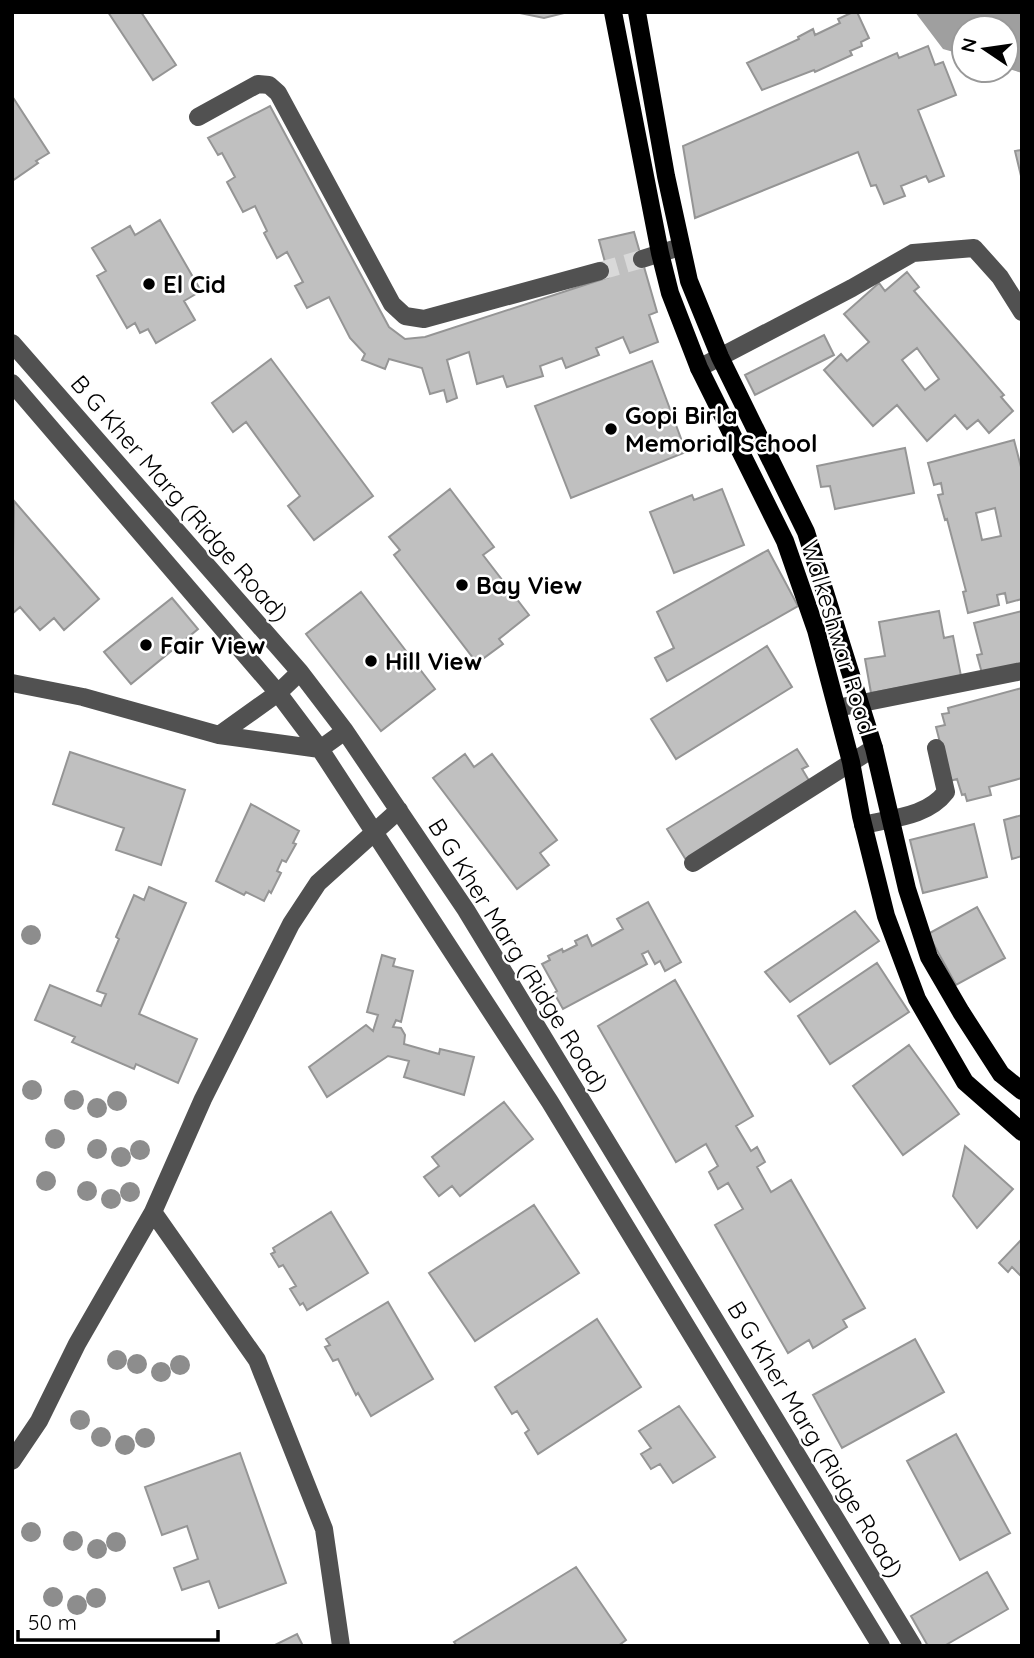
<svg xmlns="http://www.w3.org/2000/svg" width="1034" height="1658" font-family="Quicksand,sans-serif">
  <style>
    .water { fill: #9f9f9f }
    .building { fill: #c0c0c0; stroke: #959595; stroke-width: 2; fill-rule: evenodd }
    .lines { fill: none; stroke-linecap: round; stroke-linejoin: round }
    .minor-tunnel { stroke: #d9d9d9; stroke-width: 18; stroke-dasharray: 18 9; stroke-linecap: butt }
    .minor { stroke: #515151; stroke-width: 18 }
    .major { stroke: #000; stroke-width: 18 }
    .tree { fill: #8d8d8d }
    .poi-dot { fill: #000; stroke: #fff; stroke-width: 2.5 }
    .labels { text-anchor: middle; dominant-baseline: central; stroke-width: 5; stroke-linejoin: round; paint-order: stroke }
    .poi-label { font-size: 24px; font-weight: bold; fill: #000; stroke: #fff; text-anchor: start }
    .street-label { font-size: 24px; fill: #000; stroke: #fff }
  </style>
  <rect width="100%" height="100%" fill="#fff"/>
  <path class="water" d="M915,12H1022V73L1006,68V28H964V55L943,49Z"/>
  <path class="building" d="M108,12H141L176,65L153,80Z
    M515,12H568L544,18Z
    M853,12H857L869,38L861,42L862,46L850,51L852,55L815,72L814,70L762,90L747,63L799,39L798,37L813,29L815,35L840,23L838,19Z
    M928,46L935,65L943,62L956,95L918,110L944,176L929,182L926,176L901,186L905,196L884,204L876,185L871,186L858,152L695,218L683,146L897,53L899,58Z
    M12,96L49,153L36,161L38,163L12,181Z
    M270,106L389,327L405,339L425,337L609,277L599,240L634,232L657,312L649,315L658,342L630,353L623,337L596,348L599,355L566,368L562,358L540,366L543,376L507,387L503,376L477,384L469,352L447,360L457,398L447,402L444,390L430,394L422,368L389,359L385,369L362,360L365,354L350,338L329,297L307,308L295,286L303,282L287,252L277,258L264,233L267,231L255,206L243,212L227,182L235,177L222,153L218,155L208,138Z
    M1022,150V180L1015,151Z
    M160,220L201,291L184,301L195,320L156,343L148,329L140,333L135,323L127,328L97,276L106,271L92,248L130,226L135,235Z
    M907,272L919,287L914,291L1004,395L1001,397L1013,411L989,433L978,420L967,429L955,415L927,441L897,405L873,426L824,370L841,354L847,361L869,342L844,314L879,283L885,291ZM917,348L939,379L925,390L902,360Z
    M824,335L834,355L755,395L745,375Z
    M271,359L373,496L314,540L288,506L300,496L246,422L233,432L212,403Z
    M652,361L686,452L571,498L535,406Z
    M1014,440L1022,471V599L1007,603L1005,593L997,595L999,605L968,613L963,592L966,591L947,519L945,520L938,495L943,494L941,483L934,485L928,463ZM995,508L1001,536L982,540L976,513Z
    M905,448L914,493L835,509L830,486L821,487L817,466Z
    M450,489L494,547L483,555L529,615L499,639L503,644L477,663L394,555L400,550L389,537Z
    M722,489L744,545L674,573L650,512L692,495L694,500Z
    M14,501L99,599L64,630L54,618L40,630L20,607L12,614Z
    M768,550L798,606L667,681L655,658L674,648L657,612Z
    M361,592L435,689L381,731L306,634Z
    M172,598L198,629L131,684L104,652Z
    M939,611L944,638L953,636L961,676L871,693L865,659L885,656L879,622Z
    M1022,611V667L983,677L977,655L982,654L974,623Z
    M767,646L792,687L676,759L651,719Z
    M1022,688V778L989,787L991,795L967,801L965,794L962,795L957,779L950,781L936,727L945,725L942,714L949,713L948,708Z
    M797,749L808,766L802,769L811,784L686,860L667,829Z
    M70,752L185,790L161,865L116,850L124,828L53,804Z
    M465,754L474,767L492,754L557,840L540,853L549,865L517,889L433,778Z
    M251,804L299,831L293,843L296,844L286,862L282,860L277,871L281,873L271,893L269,891L264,901L246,892L244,895L216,881Z
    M1022,815V856L1012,859L1004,820Z
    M974,824L987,877L923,893L910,840Z
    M149,887L186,903L139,1014L197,1039L178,1083L136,1064L134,1069L72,1042L75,1037L35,1020L50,985L101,1006L106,994L97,991L119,939L116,937L134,895L144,900Z
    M648,902L681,962L665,971L660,961L655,964L648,951L642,954L647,964L563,1009L554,993L557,991L542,964L550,960L548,956L562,949L563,952L577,945L575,941L587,935L592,946L623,929L617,919Z
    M977,907L1005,958L956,985L928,934Z
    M855,911L879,941L790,1002L765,972Z
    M382,955L395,959L393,966L413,971L401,1022L396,1020L393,1027L401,1028L405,1035L404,1044L439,1054L440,1049L474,1057L464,1095L404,1077L409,1061L388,1056L327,1097L309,1067L366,1025L373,1031L378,1015L367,1012Z
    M877,963L909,1012L830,1064L798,1016Z
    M675,980L753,1116L736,1126L751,1151L757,1147L765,1162L757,1167L771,1192L791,1180L865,1308L843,1320L847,1327L813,1348L809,1340L788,1353L715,1225L743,1209L728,1183L718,1189L709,1172L718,1166L706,1144L676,1162L598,1026Z
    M909,1045L959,1114L903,1155L853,1086Z
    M504,1102L533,1139L460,1196L452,1186L439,1196L424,1177L439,1166L432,1157Z
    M965,1146L1013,1189L977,1228L953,1196Z
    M534,1205L579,1273L475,1341L429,1273Z
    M331,1212L368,1273L307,1310L303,1303L300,1305L290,1289L296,1286L283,1265L279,1267L271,1254L275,1252L273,1248Z
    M1022,1239V1277L1012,1267L1008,1272L999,1263Z
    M388,1302L433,1379L371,1416L358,1393L356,1395L338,1359L333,1361L325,1347L330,1345L326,1339Z
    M597,1319L641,1387L538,1454L525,1433L529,1430L517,1411L512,1414L495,1387Z
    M915,1339L944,1392L842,1448L813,1395Z
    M679,1406L715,1457L673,1483L660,1464L651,1469L641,1454L651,1448L639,1431Z
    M956,1434L1010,1533L960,1560L907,1461Z
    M240,1453L286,1583L219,1608L209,1581L182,1590L174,1568L198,1559L187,1526L162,1535L145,1487Z
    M576,1567L626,1640L618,1646H457L454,1642Z
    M987,1572L1008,1609L944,1646H928L911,1616Z
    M297,1634L303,1646H273Z"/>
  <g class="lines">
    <path class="minor-tunnel" d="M600,271L642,259"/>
    <path class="minor" d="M198,117L258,84L269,85L278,93L392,304L405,316L424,319L600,271
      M642,259L680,247
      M12,343L300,672L345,731L466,910L913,1646
      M699,368L852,288L913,253L974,248L1000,277L1022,312
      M12,383L278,693L320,749L550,1102L881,1646
      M12,683L83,697L219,735L320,749L345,731
      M837,708L1022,671
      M219,735L278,693L300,672
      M863,825C892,818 927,817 946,792L936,748
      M693,863L874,748
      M153,1212L257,1360L324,1529L341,1646
      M12,1461L39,1421L77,1344L153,1212L203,1099L291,924L318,883L399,810"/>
    <path class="major" d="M613,12L660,253L670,293L699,368L785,541L816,630L851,762L861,816L886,916L917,999L965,1082L1022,1132
      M637,12L666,176L689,281L720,357L806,532L874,748L907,889L929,957L961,1012L1001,1074L1022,1091"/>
  </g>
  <g class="tree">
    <circle cx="31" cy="935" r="10"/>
    <circle cx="32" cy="1090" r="10"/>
    <circle cx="74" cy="1100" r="10"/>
    <circle cx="117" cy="1101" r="10"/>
    <circle cx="97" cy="1108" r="10"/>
    <circle cx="55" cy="1139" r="10"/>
    <circle cx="97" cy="1149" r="10"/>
    <circle cx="140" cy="1150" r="10"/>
    <circle cx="121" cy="1157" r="10"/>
    <circle cx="46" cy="1181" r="10"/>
    <circle cx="87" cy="1191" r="10"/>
    <circle cx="130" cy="1192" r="10"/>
    <circle cx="111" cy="1199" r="10"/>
    <circle cx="117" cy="1360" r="10"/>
    <circle cx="137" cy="1364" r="10"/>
    <circle cx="180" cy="1365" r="10"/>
    <circle cx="161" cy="1372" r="10"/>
    <circle cx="80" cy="1420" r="10"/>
    <circle cx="101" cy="1437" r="10"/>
    <circle cx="145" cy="1438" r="10"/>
    <circle cx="125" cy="1445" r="10"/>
    <circle cx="31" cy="1532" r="10"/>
    <circle cx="73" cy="1541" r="10"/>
    <circle cx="116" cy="1542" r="10"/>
    <circle cx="97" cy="1549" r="10"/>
    <circle cx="53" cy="1597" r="10"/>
    <circle cx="96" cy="1598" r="10"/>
    <circle cx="77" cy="1605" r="10"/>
  </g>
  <g class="poi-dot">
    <circle cx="149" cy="284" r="7"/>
    <circle cx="611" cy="429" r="7"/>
    <circle cx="462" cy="585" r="7"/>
    <circle cx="146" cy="645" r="7"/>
    <circle cx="371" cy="661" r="7"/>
  </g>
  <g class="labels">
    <g class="poi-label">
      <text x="163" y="284">El Cid</text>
      <text x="625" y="415">Gopi Birla<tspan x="625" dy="28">Memorial School</tspan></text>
      <text x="476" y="585">Bay View</text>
      <text x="160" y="645">Fair View</text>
      <text x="385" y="661">Hill View</text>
    </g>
    <g class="street-label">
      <text transform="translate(180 498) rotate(49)">B G Kher Marg (Ridge Road)</text>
      <text transform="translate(839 637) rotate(73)">Walkeshwar Road</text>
      <text transform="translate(519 955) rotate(58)">B G Kher Marg (Ridge Road)</text>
      <text transform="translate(816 1439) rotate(59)">B G Kher Marg (Ridge Road)</text>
    </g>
  </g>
  <rect width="1034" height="1658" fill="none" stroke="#000000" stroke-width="28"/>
  <g transform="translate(985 49) rotate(283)"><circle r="33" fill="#ffffff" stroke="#999999" stroke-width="2"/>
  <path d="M0-5L12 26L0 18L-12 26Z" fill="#000000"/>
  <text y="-10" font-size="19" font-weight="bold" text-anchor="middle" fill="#000000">N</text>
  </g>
  <path d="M18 1630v10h200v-10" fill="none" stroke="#000000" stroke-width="3.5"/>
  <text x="28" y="1630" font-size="21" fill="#000000" stroke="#ffffff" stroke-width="5" paint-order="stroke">50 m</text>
</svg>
